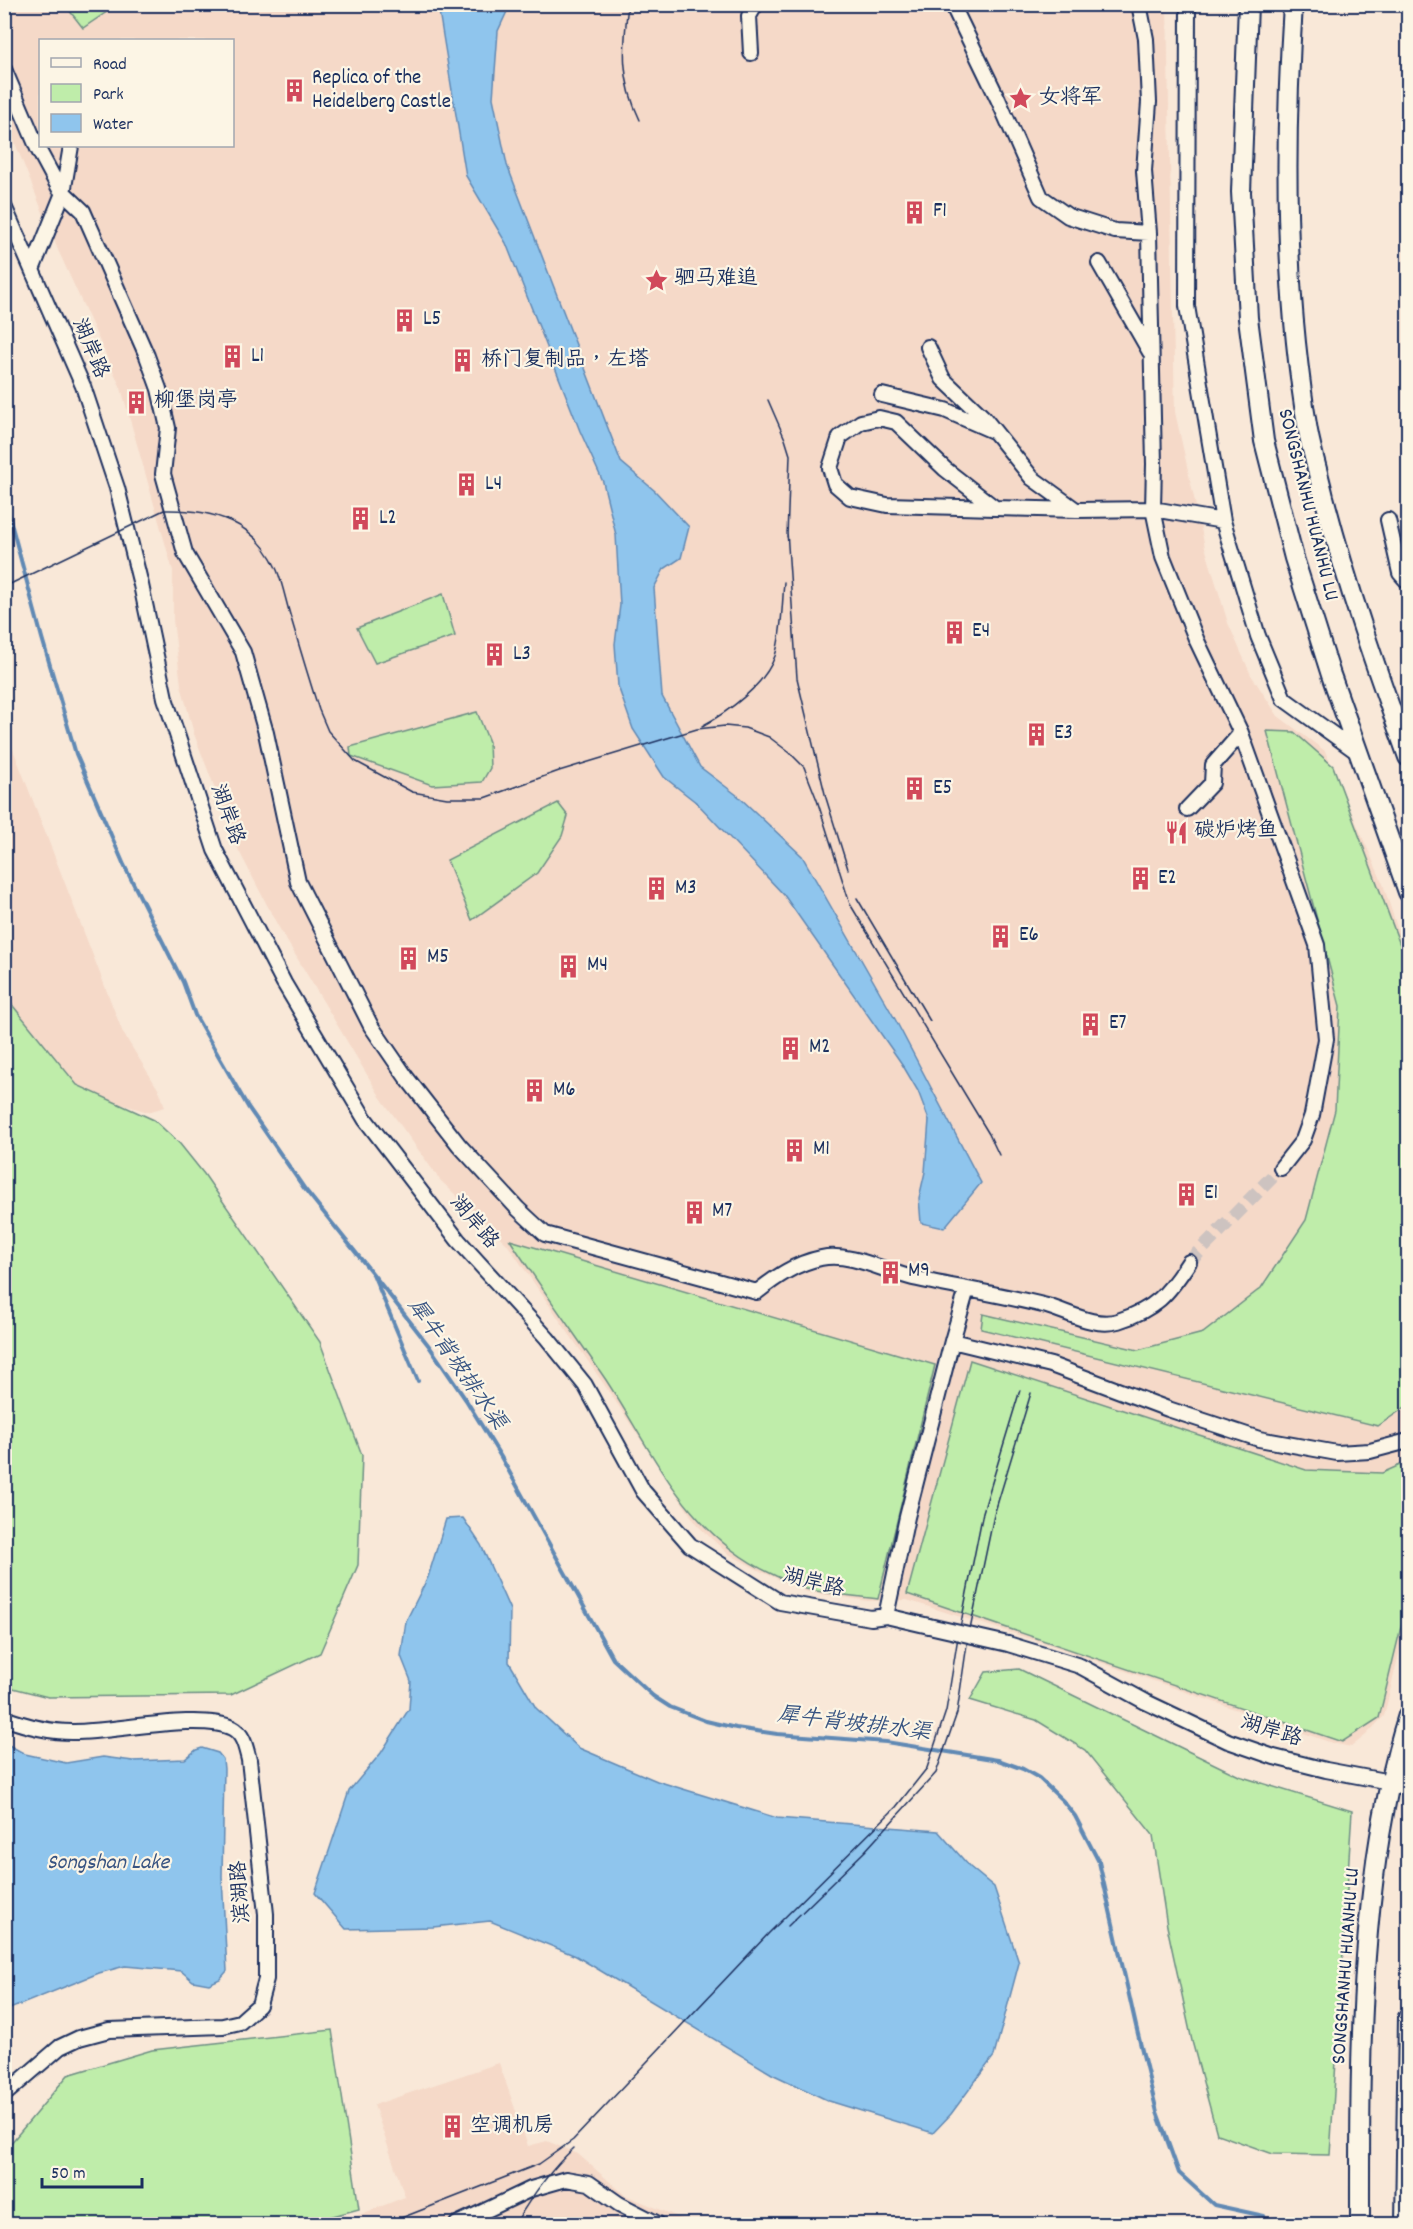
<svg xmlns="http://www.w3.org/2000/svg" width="1413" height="2229" font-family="Dekko,'LXGW WenKai TC',sans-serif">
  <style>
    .built { fill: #f5d9c8; fill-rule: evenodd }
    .green { fill: #bfedaa; stroke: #6d8e84; stroke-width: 1.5 }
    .water { fill: #8fc5ed; stroke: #6189b4; stroke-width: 1.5 }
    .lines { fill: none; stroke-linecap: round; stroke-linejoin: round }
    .stream { stroke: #6189b4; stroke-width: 4 }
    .minor-tunnel { stroke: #cdc3c0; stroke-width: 14; stroke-dasharray: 14 7; stroke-linecap: butt }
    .minor-casing { stroke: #1b2f5e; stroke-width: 18 }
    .major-casing { stroke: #1b2f5e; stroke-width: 22 }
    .minor { stroke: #fcf5e5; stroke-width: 14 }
    .major { stroke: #fcf5e5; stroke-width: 18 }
    .tram { stroke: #1b2f5e; stroke-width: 1.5 }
    .minor-bridge-casing { stroke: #1b2f5e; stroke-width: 18; stroke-linecap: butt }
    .minor-bridge { stroke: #fcf5e5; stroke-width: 14 }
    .labels { text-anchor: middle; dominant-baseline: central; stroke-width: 4.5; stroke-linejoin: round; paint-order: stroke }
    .poi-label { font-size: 21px; fill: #1b2f5e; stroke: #fcf5e5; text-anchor: start }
    .street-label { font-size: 21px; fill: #1b2f5e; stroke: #fcf5e5 }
    .water-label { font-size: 22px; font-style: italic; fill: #385482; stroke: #fcf5e5 }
  </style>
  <rect width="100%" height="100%" fill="#f9e8d8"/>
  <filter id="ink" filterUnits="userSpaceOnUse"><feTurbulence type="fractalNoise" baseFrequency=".0167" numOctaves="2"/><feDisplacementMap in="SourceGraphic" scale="12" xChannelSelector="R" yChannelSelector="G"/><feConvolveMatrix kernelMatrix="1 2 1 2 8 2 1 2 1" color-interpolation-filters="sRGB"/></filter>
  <g filter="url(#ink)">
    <path class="built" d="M4,5H1167L1175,412L1205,547L1228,623L1251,675L1278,716L1325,751L1383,884L1408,961V1616L1384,1716L1366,1735L1351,1747L1332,1743L1056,1647L907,1600L868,1601L807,1592L760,1571L727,1553L697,1525L612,1396L507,1244L440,1180L381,1098L278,926L239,851L194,734L181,685L173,620V571L121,388L58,250L5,118ZM40,40H232V146H40Z
      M4,726L123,1033L160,1092L165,1107L148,1112L5,1070Z
      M499,2063L528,2146L547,2141L578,2154L625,2195L695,2224H336L405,2197L374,2105Z"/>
    <path class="green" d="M65,5H117L83,28Z
      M443,594L455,636L375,663L357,628Z
      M477,712L489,742L490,768L482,782L432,785L351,756L350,747Z
      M1267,731L1294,732L1333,766L1408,966V1405L1378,1426L981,1329L983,1314L1138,1350L1203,1333L1261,1288L1306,1220L1335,1110L1340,1006Z
      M558,803L568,816L562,836L537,873L472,920L447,860Z
      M5,996L77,1085L154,1120L180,1144L204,1174L320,1342L362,1455L358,1565L320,1653L231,1695L48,1697L5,1686Z
      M510,1240L935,1365L878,1599C854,1596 829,1594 806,1589C796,1586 786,1580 776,1576C687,1536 656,1457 606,1380C574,1333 541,1288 510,1240Z
      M970,1360L1306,1470L1382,1473L1400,1465L1408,1480V1598L1379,1718L1342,1742L907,1594Z
      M1019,1669L1239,1776L1352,1811L1330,2155L1273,2154L1217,2134L1192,2041L1167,1926L1153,1835L1085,1750L1036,1720L970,1700L986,1672Z
      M332,2030L359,2209L303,2224H5V2150L68,2075L152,2050Z"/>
    <path class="water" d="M438,5H510L498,31L493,98L507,165L621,462L655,491L689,527L681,558L664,569L654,588L662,696L700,767L738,796L802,856L895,1019L981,1183L944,1228L921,1223L919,1198L925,1172L929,1120L918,1091L902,1064L784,895L697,803L664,777L633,729L618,686L615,644L620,605L616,535L603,482L580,431L506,243L466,176Z
      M463,1518L481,1545L510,1610L509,1662L536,1708L579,1748L657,1781L777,1818L938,1831L970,1867L994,1887L1019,1963L994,2056L951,2114L933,2133L829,2101L772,2074L576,1956L490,1921L433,1927L346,1929L315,1893L349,1791L381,1753L409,1709L411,1681L401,1656L406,1621L428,1577L446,1519Z
      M5,1743L25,1754L66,1763L103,1757L133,1761L185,1759L196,1750L202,1748L218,1753L223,1759L224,1769L222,1877L227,1971L220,1979L209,1984L193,1981L181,1971L125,1966L99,1973L5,2011Z"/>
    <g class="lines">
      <path class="stream" d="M4,497L42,638L76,754L124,865L183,982L195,1015L248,1107L304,1188L373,1274L418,1381
        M373,1274L429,1346L466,1400L501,1457L613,1659L653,1696L670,1707L706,1721L736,1728L777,1734L886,1742L998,1760L1023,1769L1039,1778L1063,1801L1075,1816L1099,1862L1136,2026L1157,2112L1179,2173L1214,2205L1264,2216"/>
      <path class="minor-tunnel" d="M1189,1262L1281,1168"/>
      <defs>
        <path id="minor" d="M952,4L998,99L1041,197L1068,216L1115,231L1149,233
          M1139,4L1146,39L1149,102L1144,171L1149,233L1154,464L1153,509L1223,521
          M1188,4L1187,306L1223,521L1258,636L1284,699L1360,754
          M751,53L749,16L756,4
          M4,69L38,149L59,188L83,211L147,356L159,389L168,428L163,474L185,553L243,652L266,733L298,882L371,1026L406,1077L459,1145L518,1209L545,1234L757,1292C776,1277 796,1263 821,1258C851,1252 884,1271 913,1278C958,1288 1003,1295 1047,1306C1068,1312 1095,1328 1118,1321C1156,1309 1168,1294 1189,1262
          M4,206L83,386L117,488L141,585L165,698L215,850L284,983L365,1119L458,1240L547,1338L585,1385L643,1491L690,1545L780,1602L871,1618L886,1616L929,1626
          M1099,263L1150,352
          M32,270L63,193L71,146
          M928,347L943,379L983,417L1032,478L1076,510
          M882,395L945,410L993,431
          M995,508L945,469L896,422L879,418L861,422L840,437L830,468L835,484L850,497L887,505L995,508L1077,510L1153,509L1163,557L1197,641L1241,733L1317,945L1326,1039L1312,1115L1303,1140L1281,1168
          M1388,520L1400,573L1408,582
          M1187,809L1212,783L1213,765L1241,733
          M952,1341L967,1289
          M886,1616L907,1517L952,1341L1051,1365L1168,1409L1259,1439L1337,1453L1370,1451L1408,1441
          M1008,1644L1080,1666L1146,1702L1228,1741L1274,1757L1326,1770L1390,1782
          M4,1718C26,1726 48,1732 72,1732C111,1733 200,1712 232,1728C244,1734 246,1749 249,1760L266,1914V1979L259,2005L240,2022L223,2026L109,2030L79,2038L60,2047L4,2095
          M457,2224L531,2189L566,2179L589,2183L619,2204L658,2224"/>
        <path id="major" d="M1248,4L1241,192L1248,318L1264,441L1294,558L1331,675L1408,892
          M1293,4C1284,147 1284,290 1308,431C1312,453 1319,475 1324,497C1347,586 1377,671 1408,757
          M1390,1782L1408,1785
          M1360,2224C1360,2058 1358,1875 1408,1715
          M1405,2224L1408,2017"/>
      </defs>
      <use href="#minor" class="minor-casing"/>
      <use href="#major" class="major-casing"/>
      <use href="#minor" class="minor"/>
      <use href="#major" class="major"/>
      <path class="tram" d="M628,4C623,48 620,79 640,120
        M768,400L785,439L790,455L787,537
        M787,531L797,678L826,798L848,869
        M4,587L164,510C212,509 256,521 277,570C283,585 286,602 291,618C300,649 309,679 319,710L328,731L355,761L412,792L447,798H484L559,771L697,729L725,726L745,728L769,737L790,753L804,767L817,800L850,904L989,1134L999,1155
        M702,726C728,712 765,685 775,656C782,634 782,605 784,582
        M857,898L930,1021
        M788,1926L865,1851L936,1773L957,1713L967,1644L994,1515L1031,1393
        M386,2224L539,2164L573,2140L769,1933L896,1807L927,1768L946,1711L957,1643L983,1512L1020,1390
        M515,2224C531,2197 550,2170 574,2148"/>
      <defs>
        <path id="minor-bridge" d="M929,1626L1008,1644"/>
      </defs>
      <use href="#minor-bridge" class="minor-bridge-casing"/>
      <use href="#minor-bridge" class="minor-bridge"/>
    </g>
  </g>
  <defs>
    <symbol id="building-bare" viewBox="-9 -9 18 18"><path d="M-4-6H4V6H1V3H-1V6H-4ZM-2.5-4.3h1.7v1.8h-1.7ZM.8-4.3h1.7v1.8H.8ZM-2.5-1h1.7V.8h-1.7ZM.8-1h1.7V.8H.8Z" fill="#d1495b" stroke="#fcf5e5" stroke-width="2.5" paint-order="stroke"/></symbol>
    <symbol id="sight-bare" viewBox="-9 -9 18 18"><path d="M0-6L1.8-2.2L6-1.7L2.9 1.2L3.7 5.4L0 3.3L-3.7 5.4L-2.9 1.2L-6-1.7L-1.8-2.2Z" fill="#d1495b" stroke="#fcf5e5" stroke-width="2.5" paint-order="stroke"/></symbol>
    <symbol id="restaurant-bare" viewBox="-9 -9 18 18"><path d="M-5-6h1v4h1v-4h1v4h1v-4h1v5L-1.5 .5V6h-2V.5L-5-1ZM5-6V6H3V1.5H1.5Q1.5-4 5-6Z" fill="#d1495b" stroke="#fcf5e5" stroke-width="2.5" paint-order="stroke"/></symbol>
  </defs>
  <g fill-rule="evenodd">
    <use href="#building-bare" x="278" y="74" width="33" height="33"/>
    <use href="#sight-bare" x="1004" y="82" width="33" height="33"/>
    <use href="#building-bare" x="898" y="196" width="33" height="33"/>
    <use href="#sight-bare" x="640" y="264" width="33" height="33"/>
    <use href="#building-bare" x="388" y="304" width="33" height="33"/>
    <use href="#building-bare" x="216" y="340" width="33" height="33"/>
    <use href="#building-bare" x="446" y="344" width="33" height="33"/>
    <use href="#building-bare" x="120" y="386" width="33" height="33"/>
    <use href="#building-bare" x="450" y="468" width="33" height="33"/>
    <use href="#building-bare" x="344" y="502" width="33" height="33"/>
    <use href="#building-bare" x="938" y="616" width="33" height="33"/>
    <use href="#building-bare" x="478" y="638" width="33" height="33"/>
    <use href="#building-bare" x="1020" y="718" width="33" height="33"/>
    <use href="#building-bare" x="898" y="772" width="33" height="33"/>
    <use href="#restaurant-bare" x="1160" y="816" width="33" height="33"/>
    <use href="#building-bare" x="1124" y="862" width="33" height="33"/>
    <use href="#building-bare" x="640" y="872" width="33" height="33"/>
    <use href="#building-bare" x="984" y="920" width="33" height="33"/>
    <use href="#building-bare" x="392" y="942" width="33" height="33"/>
    <use href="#building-bare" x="552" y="950" width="33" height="33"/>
    <use href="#building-bare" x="1074" y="1008" width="33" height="33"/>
    <use href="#building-bare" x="774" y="1032" width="33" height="33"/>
    <use href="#building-bare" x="518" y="1074" width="33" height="33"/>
    <use href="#building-bare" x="778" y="1134" width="33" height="33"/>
    <use href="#building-bare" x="1170" y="1178" width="33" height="33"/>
    <use href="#building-bare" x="678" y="1196" width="33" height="33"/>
    <use href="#building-bare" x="874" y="1256" width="33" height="33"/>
    <use href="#building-bare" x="436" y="2110" width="33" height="33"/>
  </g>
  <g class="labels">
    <g class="poi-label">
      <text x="312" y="79">Replica of the<tspan x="312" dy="24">Heidelberg Castle</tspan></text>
      <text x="1039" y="99">女将军</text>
      <text x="933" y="212">F1</text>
      <text x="674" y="280">驷马难追</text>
      <text x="423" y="320">L5</text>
      <text x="251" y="357">L1</text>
      <text x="481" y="361">桥门复制品，左塔</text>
      <text x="154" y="402">柳堡岗亭</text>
      <text x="485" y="485">L4</text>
      <text x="379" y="519">L2</text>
      <text x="972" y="632">E4</text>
      <text x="513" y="655">L3</text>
      <text x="1054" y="734">E3</text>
      <text x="933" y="789">E5</text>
      <text x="1194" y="832">碳炉烤鱼</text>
      <text x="1158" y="879">E2</text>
      <text x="675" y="889">M3</text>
      <text x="1019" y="936">E6</text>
      <text x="427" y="958">M5</text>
      <text x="587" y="966">M4</text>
      <text x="1109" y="1024">E7</text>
      <text x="809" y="1048">M2</text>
      <text x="553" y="1091">M6</text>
      <text x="813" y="1150">M1</text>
      <text x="1204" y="1194">E1</text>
      <text x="712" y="1212">M7</text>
      <text x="908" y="1272">M9</text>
      <text x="470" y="2127">空调机房</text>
    </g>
    <g class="street-label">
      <text transform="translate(89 349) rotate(67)">湖岸路</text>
      <text transform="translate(1307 505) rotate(76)">SONGSHANHU HUANHU LU</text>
      <text transform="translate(226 815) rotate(70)">湖岸路</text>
      <text transform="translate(473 1223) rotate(50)">湖岸路</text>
      <text transform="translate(813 1584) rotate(14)">湖岸路</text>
      <text transform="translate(1271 1732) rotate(17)">湖岸路</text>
      <text transform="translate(242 1892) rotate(-94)">滨湖路</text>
      <text transform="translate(1347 1966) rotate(-86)">SONGSHANHU HUANHU LU</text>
    </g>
    <g class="water-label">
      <text transform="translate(456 1365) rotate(55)">犀牛背坡排水渠</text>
      <text transform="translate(854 1725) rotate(7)">犀牛背坡排水渠</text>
      <text x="108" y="1863">Songshan Lake</text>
    </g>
  </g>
  <rect width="1413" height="2229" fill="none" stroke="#fcf5e5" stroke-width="24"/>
  <rect x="12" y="12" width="1389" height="2205" fill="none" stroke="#1b2f5e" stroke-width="2" filter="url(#ink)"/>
  <rect x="39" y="39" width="195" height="108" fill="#fcf5e5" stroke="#a2a6af" stroke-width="1.5"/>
  <rect x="51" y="58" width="30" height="9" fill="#fcf5e5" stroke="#a2a6af" stroke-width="1.5"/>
  <text x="93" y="69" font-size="18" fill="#1b2f5e">Road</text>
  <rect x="51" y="84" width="30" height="18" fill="#bfedaa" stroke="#a2a6af" stroke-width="1.5"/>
  <text x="93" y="99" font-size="18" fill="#1b2f5e">Park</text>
  <rect x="51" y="114" width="30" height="18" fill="#8fc5ed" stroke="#a2a6af" stroke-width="1.5"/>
  <text x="93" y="129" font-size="18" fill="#1b2f5e">Water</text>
  <path d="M42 2178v9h100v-9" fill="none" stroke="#1b2f5e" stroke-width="3"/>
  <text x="51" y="2178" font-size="18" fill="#1b2f5e" stroke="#fcf5e5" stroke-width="4.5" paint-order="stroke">50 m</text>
</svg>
